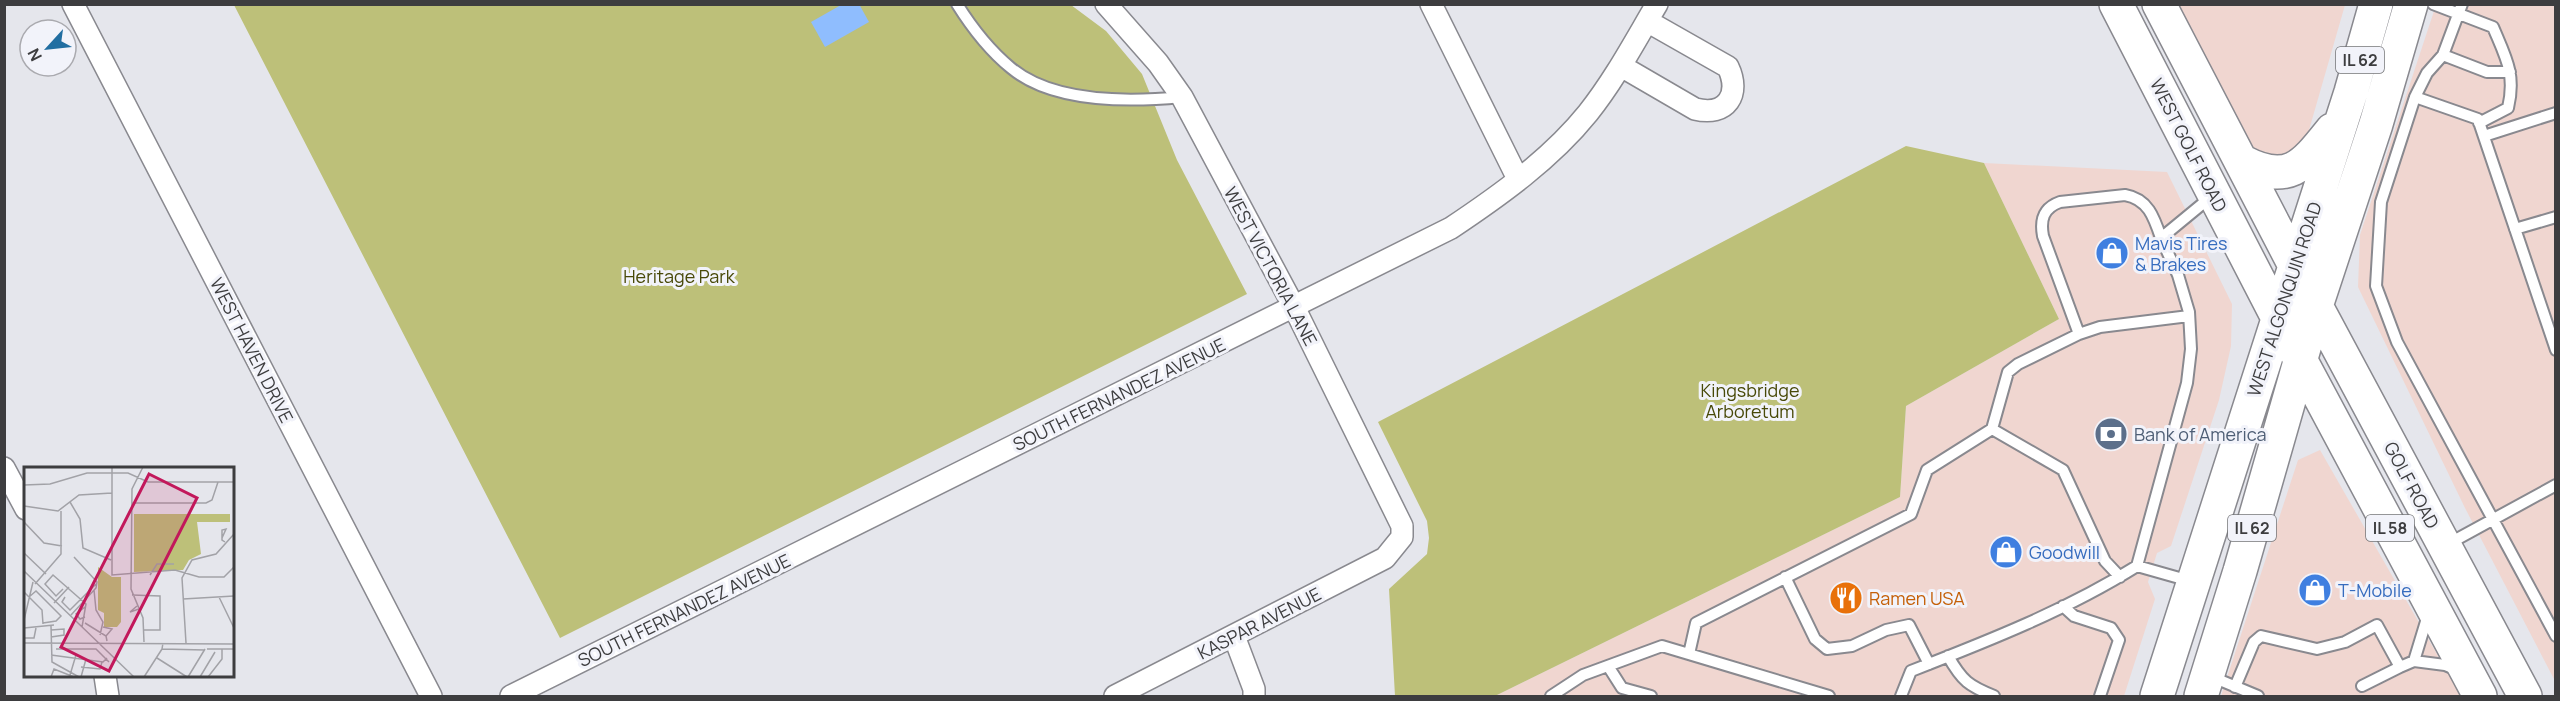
<svg xmlns="http://www.w3.org/2000/svg" width="2560" height="701" font-family="Manrope,sans-serif">
  <style>
    .commercial { fill: #f0d6d0 }
    .green { fill: #bdc079 }
    .water { fill: #8fbdfe }
    .lines { fill: none; stroke-linecap: round; stroke-linejoin: round }
    .lane-casing { stroke: #89898f; stroke-width: 14 }
    .street-casing { stroke: #89898f; stroke-width: 24 }
    .primary-casing { stroke: #89898f; stroke-width: 36 }
    .lane { stroke: #fff; stroke-width: 10 }
    .street { stroke: #fff; stroke-width: 21 }
    .primary { stroke: #fff; stroke-width: 33 }
    .labels { text-anchor: middle; dominant-baseline: central; stroke-width: 6; stroke-linejoin: round; paint-order: stroke }
    .shield { fill: #f2f3fa; stroke: #737477; stroke-width: 1.5 }
    .shield-label { font-size: 16px; font-weight: bold; fill: #3d3d3f }
    .street-label { font-size: 18px; fill: #3d3d3f; stroke: #f2f3fa }
    .shop-label { font-size: 18px; fill: #366cbe; stroke: #f2f3fa; text-anchor: start }
    .park-label { font-size: 18px; fill: #484908; stroke: #f2f3fa }
    .service-label { font-size: 18px; fill: #4e5e75; stroke: #f2f3fa; text-anchor: start }
    .food-label { font-size: 18px; fill: #c56008; stroke: #f2f3fa; text-anchor: start }
    .inset-road { fill: none; stroke: #a2a2a7; stroke-width: 1.5 }
    .view { fill: #c2185b; fill-opacity: 0.15; stroke: #c2185b; stroke-width: 3 }
    .inset-edge { fill: none; stroke: #3d3d3f; stroke-width: 3 }
  </style>
  <rect width="100%" height="100%" fill="#e5e6ec"/>
  <path class="commercial" d="M2173,5H2345L2305,144L2277,159H2254Z
    M2436,5H2555V681L2465,508L2358,287L2360,235Z
    M1984,163L2167,172L2232,304L2231,346L2219,400L2171,546L2157,553L2148,582L2155,599L2124,696H1495L1900,497L1906,406L2059,319Z
    M2320,450L2461,696H2221L2298,460Z"/>
  <path class="green" d="M234,5H1071L1106,31L1142,74L1177,160L1247,294L560,638Z
    M1906,146L1984,163L2059,319L1906,406L1900,497L1495,696H1395L1389,589L1427,554L1429,538L1427,521L1378,422Z"/>
  <path class="water" d="M859,4L869,22L825,47L811,22L841,5Z"/>
  <g class="lines">
    <defs>
      <path id="lane" d="M957,4C972,28 989,50 1011,68C1053,103 1130,102 1182,97
        M2433,4L2493,27C2506,58 2516,74 2508,108L2479,123
        M2462,4L2443,55L2487,72H2510
        M2443,55L2427,73L2415,97L2381,202L2376,286L2397,342L2556,636
        M2415,97L2478,119L2556,350
        M2484,136L2556,113
        M2515,229L2556,217
        M2079,334L2043,236C2040,220 2043,208 2060,202L2125,195C2148,199 2154,217 2161,238
        M1992,429L2063,470L2105,561L2120,577
        M2448,544L2556,485
        M2137,566L2187,383L2191,349L2189,312L2178,275L2161,238L2212,196
        M1785,577L1815,639L1827,649L1852,646L1886,630L1909,625L1929,664
        M2063,606L2074,616L2111,628L2119,640L2100,696
        M1689,654L1696,623L1911,514L1927,470L1992,429L2008,372L2018,364L2079,334L2100,327L2189,316
        M1948,656C1962,681 1969,686 1994,696
        M2414,661L2428,615
        M1608,666L1622,688L1651,696
        M2400,667L2414,661L2445,665L2457,670
        M2210,676L2258,696
        M2235,687L2254,642L2261,636L2317,649L2345,642L2377,625L2400,667L2362,686
        M1551,696L1583,675L1662,646L1829,696
        M1901,696L1911,671C1988,641 2067,610 2137,566L2190,581"/>
      <path id="street" d="M73,4L431,696
        M1106,4L1158,63L1182,97L1294,307L1402,526V537L1385,558L1115,696
        M1431,4L1518,179
        M1621,66L1695,109C1727,117 1741,94 1728,67L1647,21
        M4,468L26,509
        M1234,636L1254,689V696
        M105,676L108,696
        M511,696L1451,228C1499,196 1551,159 1588,113C1615,79 1635,41 1657,4"/>
      <path id="primary" d="M2116,4L2278,318L2480,696
        M2159,4L2316,306L2525,696
        M2243,162C2289,186 2304,165 2332,130
        M2157,696L2351,92L2376,4
        M2201,696L2240,571L2316,306L2376,124L2411,4"/>
    </defs>
    <use href="#lane" class="lane-casing"/>
    <use href="#street" class="street-casing"/>
    <use href="#primary" class="primary-casing"/>
    <use href="#lane" class="lane"/>
    <use href="#street" class="street"/>
    <use href="#primary" class="primary"/>
  </g>
  <defs>
    <symbol id="shop-disc" viewBox="-11 -11 22 22"><circle r="9.5" fill="#3f7fe0" stroke="#f2f3fa"/><path d="M-5-2.5h2.3a2.7 3.5 0 0 1 5.4 0H5L5.5 6h-11ZM-1.5-2.5h3a1.5 2.3 0 0 0-3 0Z" fill="#fff"/></symbol>
    <symbol id="bank-disc" viewBox="-11 -11 22 22"><circle r="9.5" fill="#5c6f8a" stroke="#f2f3fa"/><path d="M-6-4H6V4H-6ZM0-2.3a2.3 2.3 0 1 0 0 4.6a2.3 2.3 0 1 0 0-4.6Z" fill="#fff"/></symbol>
    <symbol id="restaurant-disc" viewBox="-11 -11 22 22"><circle r="9.5" fill="#e8710a" stroke="#f2f3fa"/><path d="M-5-6h1v4h1v-4h1v4h1v-4h1v5L-1.5 .5V6h-2V.5L-5-1ZM5-6V6H3V1.5H1.5Q1.5-4 5-6Z" fill="#fff"/></symbol>
  </defs>
  <g fill-rule="evenodd">
    <use href="#shop-disc" x="2093" y="234" width="38" height="38"/>
    <use href="#bank-disc" x="2092" y="415" width="38" height="38"/>
    <use href="#shop-disc" x="1987" y="533" width="38" height="38"/>
    <use href="#shop-disc" x="2296" y="571" width="38" height="38"/>
    <use href="#restaurant-disc" x="1827" y="579" width="38" height="38"/>
  </g>
  <g class="labels">
    <g class="shield">
      <rect x="2336" y="47" width="48" height="26" rx="4.5"/>
      <rect x="2228" y="515" width="48" height="26" rx="4.5"/>
      <rect x="2366" y="515" width="48" height="26" rx="4.5"/>
    </g>
    <g class="shield-label">
      <text x="2360" y="60">IL 62</text>
      <text x="2252" y="528">IL 62</text>
      <text x="2390" y="528">IL 58</text>
    </g>
    <g class="street-label">
      <text transform="translate(2189 145) rotate(63)">WEST GOLF ROAD</text>
      <text transform="translate(1271 266) rotate(62)">WEST VICTORIA LANE</text>
      <text transform="translate(2284 299) rotate(-72)">WEST ALGONQUIN ROAD</text>
      <text transform="translate(252 350) rotate(63)">WEST HAVEN DRIVE</text>
      <text transform="translate(1119 394) rotate(-26)">SOUTH FERNANDEZ AVENUE</text>
      <text transform="translate(2412 485) rotate(62)">GOLF ROAD</text>
      <text transform="translate(684 610) rotate(-26)">SOUTH FERNANDEZ AVENUE</text>
      <text transform="translate(1259 623) rotate(-27)">KASPAR AVENUE</text>
    </g>
    <g class="shop-label">
      <text x="2135" y="243">Mavis Tires<tspan x="2135" dy="21">&amp; Brakes</tspan></text>
      <text x="2029" y="552">Goodwill</text>
      <text x="2338" y="590">T-Mobile</text>
    </g>
    <g class="park-label">
      <text x="679" y="276">Heritage Park</text>
      <text x="1750" y="390">Kingsbridge<tspan x="1750" dy="21">Arboretum</tspan></text>
    </g>
    <g class="service-label">
      <text x="2134" y="434">Bank of America</text>
    </g>
    <g class="food-label">
      <text x="1869" y="598">Ramen USA</text>
    </g>
  </g>
  <g transform="translate(24 467)">
    <rect width="210" height="210" fill="#e5e6ec"/>
    <path d="M110,47H206V55H173L177,87L165,93L159,103L110,105ZM74,100L88,110H97V155L93,160H80V146L74,143Z" fill="#bdc079"/>
    <path class="inset-road" d="M88,0V108L151,103L175,110H200L210,100M119,0L108,22L107,122L119,151L120,175M0,18L26,17L63,6H104L124,15H210M210,33V62M46,35L56,52L59,81L87,93M108,36H182L188,33L194,15M0,39L34,44L55,28L88,26M0,55L20,76L38,79M198,71L202,62L198,63V73L201,75M0,86L22,107M0,104L110,210M126,108L133,97H150M11,117L37,87V44M39,122L32,129L21,117L29,108L62,137L58,160M70,123L72,143L79,155L76,168M0,125L18,143L19,157M108,128L136,129V163H120M5,130L12,124L37,149L32,154L19,156M41,130L38,135L46,143L72,117M195,130L210,161M159,132L210,129M30,136L45,120M113,139L106,145L115,142M47,148L72,121L73,115L50,90M61,150L56,152L52,147L61,140M0,153L9,115M61,156L82,169L83,174M27,159L28,195L55,210M79,160L88,162L82,169M0,161L30,158M27,170L40,168V162L27,163M0,171H10L12,161M0,176L210,177M139,176L138,182L181,183M162,176L158,111L168,93L192,87L210,67M32,182H72L85,195M183,182H210M27,188L79,195L83,191M133,191L163,210M57,200L76,202L78,195M46,208L52,188M27,210L30,202L50,210M57,210L62,192M120,210L138,182M164,210L181,182M176,210L191,185M184,210L198,192V182"/>
    <path class="view" d="M125,7L173,31L85,204L37,180Z"/>
    <rect width="210" height="210" class="inset-edge"/>
  </g>
  <rect width="2560" height="701" fill="none" stroke="#3d3d3f" stroke-width="12"/>
  <g transform="translate(48 48) rotate(243)"><circle r="28" fill="#f2f3fa" stroke="#aaaaaf" stroke-width="1.5"/>
  <path d="M0-4.5L10 22L0 15L-10 22Z" fill="#216ea1"/>
  <text y="-9" font-size="16" font-weight="bold" text-anchor="middle" fill="#3d3d3f">N</text>
  </g>
</svg>
